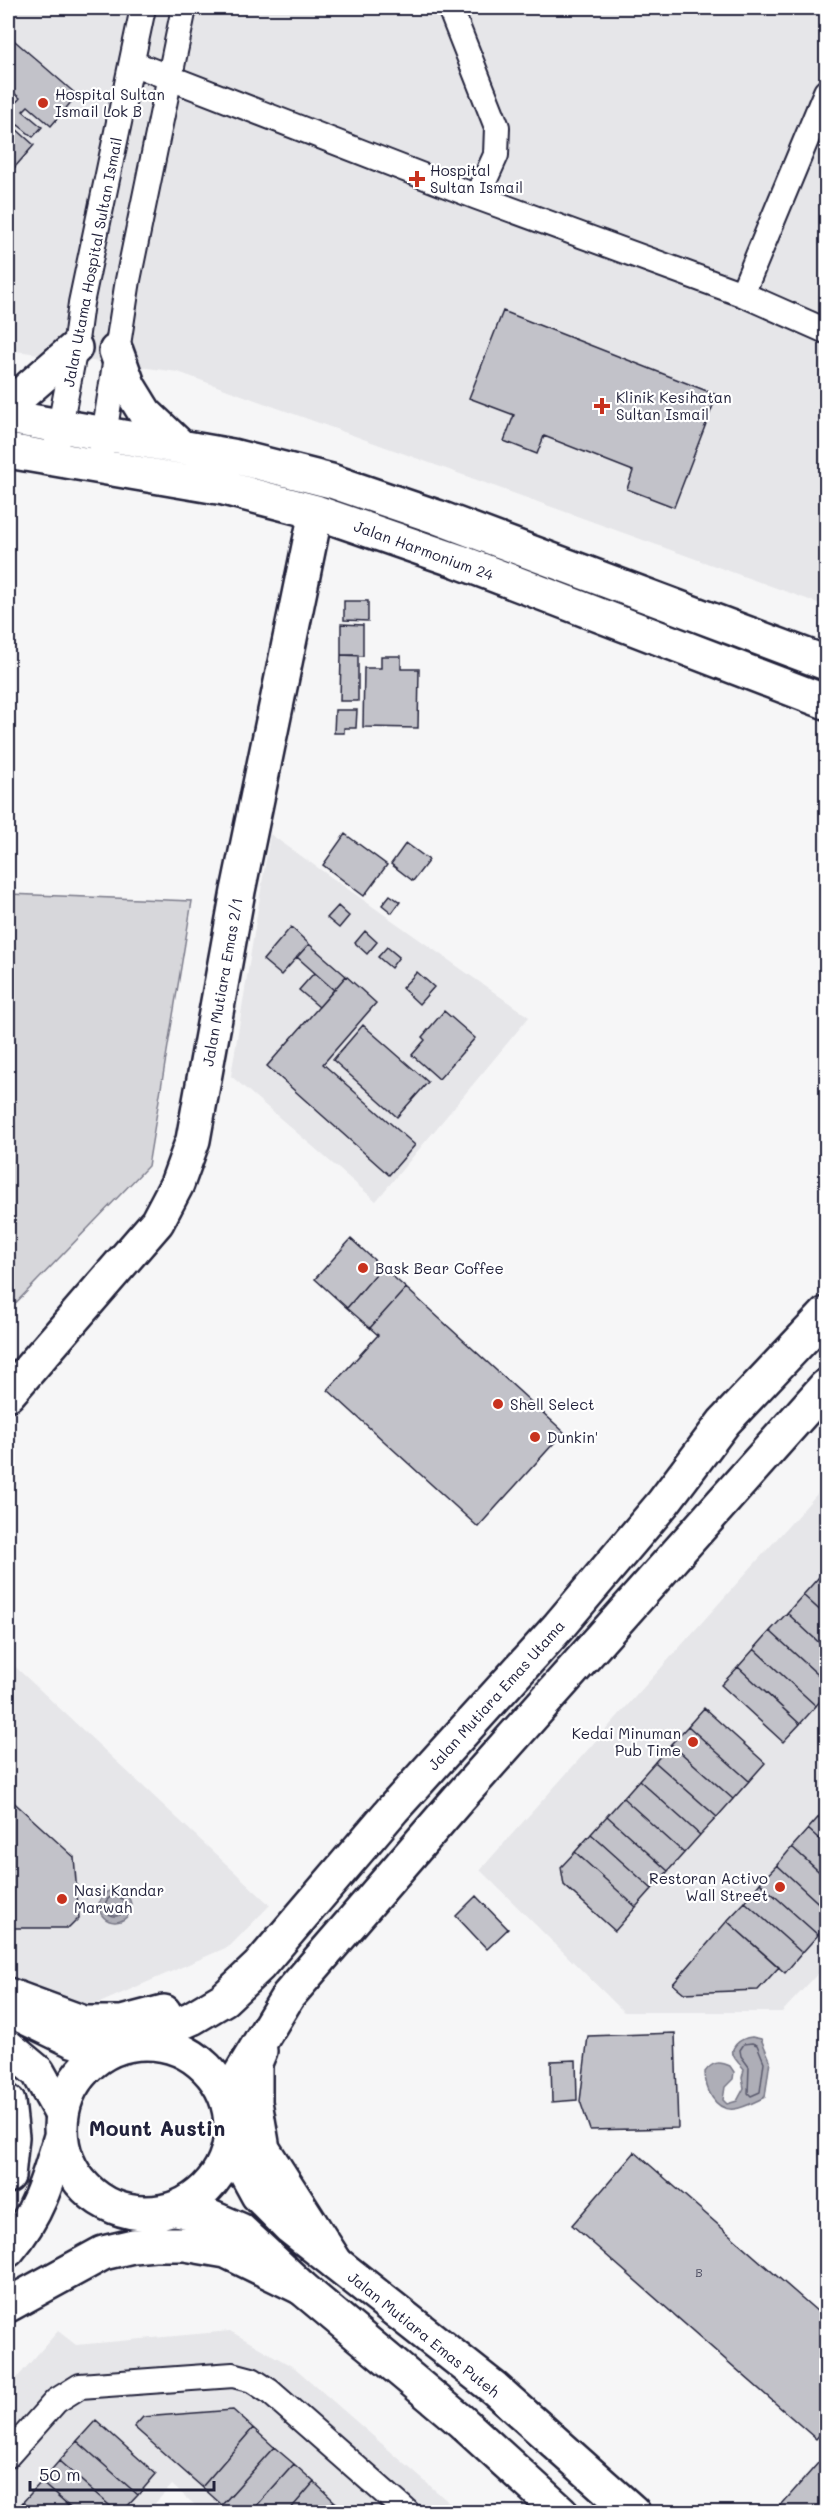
<svg xmlns="http://www.w3.org/2000/svg" width="834" height="2520" font-family="Mali,sans-serif">
  <style>
    .built { fill: #e6e6e9 }
    .green { fill: #d7d7db; stroke: #7c7c8b; stroke-width: 1.5 }
    .water { fill: #aeaeb7; stroke: #767685; stroke-width: 1.5 }
    .lines { fill: none; stroke-linecap: round; stroke-linejoin: round }
    .shore { stroke: #5a5a6d; stroke-width: 1.5 }
    .building { fill: #c2c2c9; stroke: #22223b; stroke-width: 1.5 }
    .street-casing { stroke: #22223b; stroke-width: 28 }
    .secondary-casing { stroke: #22223b; stroke-width: 38 }
    .primary-casing { stroke: #22223b; stroke-width: 38 }
    .street { stroke: #fff; stroke-width: 24 }
    .secondary { stroke: #fff; stroke-width: 33 }
    .primary { stroke: #fff; stroke-width: 33 }
    .poi-dot { fill: #c8321e; stroke: #fff; stroke-width: 2 }
    .labels { text-anchor: middle; dominant-baseline: central; stroke-width: 4.5; stroke-linejoin: round; paint-order: stroke }
    .number-label { font-size: 12px; fill: #4a4a5e }
    .poi-label { font-size: 15px; fill: #22223b; stroke: #fff; text-anchor: start }
    .street-label { font-size: 15px; fill: #22223b; stroke: #fff }
    .district-label { font-size: 21px; font-weight: bold; fill: #22223b; stroke: #fff }
  </style>
  <rect width="100%" height="100%" fill="#f6f6f7"/>
  <filter id="ink" filterUnits="userSpaceOnUse"><feTurbulence type="fractalNoise" baseFrequency=".0167" numOctaves="2"/><feDisplacementMap in="SourceGraphic" scale="12" xChannelSelector="R" yChannelSelector="G"/><feConvolveMatrix kernelMatrix="1 2 1 2 8 2 1 2 1" color-interpolation-filters="sRGB"/></filter>
  <g filter="url(#ink)">
    <path class="built" d="M8,8H826V606L178,372L8,350Z
      M270,834L529,1017L376,1201L231,1076Z
      M826,1484V1965L782,2012H624L480,1870Z
      M8,1660L270,1905L230,1946L88,2008L8,1976Z
      M58,2331L76,2345L230,2331L295,2368L460,2512H203L172,2485L147,2512H8V2388Z"/>
    <path class="green" d="M8,894L192,901L148,1166L8,1311Z"/>
    <path class="water" d="M99 1906a16 16 0 1 1 32 0a16 16 0 1 1-32 0Z
      M752,2037L761,2039L770,2060L765,2097C756,2101 744,2108 734,2109C714,2111 705,2088 705,2072C712,2062 719,2061 730,2066L734,2072L733,2079L725,2087L723,2100L727,2104L737,2101L744,2088L742,2078L744,2069C742,2066 739,2064 737,2061C725,2048 741,2038 752,2037Z"/>
    <g class="lines">
      <path class="shore" d="M105 1906a10 10 0 1 1 20 0a10 10 0 1 1-20 0Z
        M752,2043L757,2045L764,2062L760,2092L751,2096L748,2093L749,2067L741,2056L740,2050L744,2044Z"/>
    </g>
    <path class="building" d="M8,35L77,95L51,126L28,106L23,111L42,127L33,137L18,125L15,128L34,145L8,175V101L13,106L20,98L8,88Z
      M503,311L717,395L674,507L627,489L633,471L544,436L537,454L504,441L514,415L469,398Z
      M344,601H368V621L344,620Z
      M341,624L363,625V656L341,655Z
      M341,655H358V701H340Z
      M381,656H401V669H419L418,728L363,727L364,668H381Z
      M335,710H357L356,728H344V733H334Z
      M345,834L387,865L364,896L323,865Z
      M406,843L429,860L413,881L391,864Z
      M390,895L400,902L392,913L382,905Z
      M338,906L349,916L339,928L327,918Z
      M291,927L309,944L281,975L263,960Z
      M365,931L377,942L367,954L355,943Z
      M309,944L346,976L334,990L297,957Z
      M387,947L399,957L391,968L378,957Z
      M417,972L434,987L419,1004L402,988Z
      M314,973L334,990L319,1007L299,990Z
      M346,976L376,1003L323,1064L415,1145L389,1175L267,1066Z
      M444,1011L475,1038L439,1079L412,1055L425,1040L422,1037Z
      M363,1025L428,1082L397,1117L333,1060Z
      M351,1239L382,1267L347,1308L315,1279Z
      M382,1267L406,1288L370,1328L347,1308Z
      M406,1288L564,1432L478,1527L328,1390L378,1335L370,1328Z
      M826,1569V1583L819,1577Z
      M819,1577L826,1583V1616L803,1595Z
      M803,1595L826,1616V1649L787,1613Z
      M787,1613L826,1649V1682L770,1631Z
      M770,1631L826,1682V1694L816,1706L754,1649Z
      M754,1649L816,1706L800,1724L738,1667Z
      M738,1667L800,1724L783,1742L721,1685Z
      M704,1708L765,1763L749,1781L688,1726Z
      M688,1726L749,1781L733,1799L671,1744Z
      M671,1744L733,1799L717,1817L655,1762Z
      M655,1762L717,1817L700,1835L639,1780Z
      M639,1780L700,1835L684,1853L623,1798Z
      M8,1797L74,1857L79,1918L69,1928H8Z
      M623,1798L684,1853L668,1871L607,1816Z
      M824,1811L826,1813V1845L808,1829Z
      M607,1816L668,1871L652,1889L591,1834Z
      M808,1829L826,1845V1878L792,1847Z
      M591,1834L652,1889L636,1907L575,1852Z
      M792,1847L826,1878V1910L777,1865Z
      M575,1852L636,1907L615,1931L564,1885L561,1867Z
      M777,1865L826,1910V1926L818,1935L760,1883Z
      M760,1883L818,1935L802,1953L745,1902Z
      M476,1896L508,1929L487,1949L456,1916Z
      M745,1902L802,1953L785,1973L727,1921Z
      M727,1921L779,1967L758,1990L684,1993L673,1984Z
      M675,2033L678,2128L590,2130L580,2101L588,2036Z
      M576,2060L577,2100L552,2102L551,2061Z
      M635,2152L826,2319V2427L816,2439L572,2225Z
      M233,2410L253,2428L202,2487L134,2427L143,2417Z
      M96,2420L156,2474L138,2495L77,2441Z
      M253,2428L274,2447L222,2505L202,2487Z
      M77,2441L138,2495L122,2512H117L59,2461Z
      M274,2447L294,2464L251,2512H231L222,2505Z
      M826,2454V2512H775Z
      M59,2461L117,2512H75L41,2482Z
      M294,2464L314,2482L288,2512H251Z
      M41,2482L75,2512H34L23,2502Z
      M314,2482L334,2501L324,2512H288Z
      M334,2501L348,2512H324Z
      M23,2502L34,2512H14Z"/>
    <g class="lines">
      <defs>
        <path id="street" d="M450,8L497,127L496,155L477,197
          M132,63L477,197L742,294L826,92
          M742,294L826,331
          M57,441L75,348L81,303L143,8
          M102,448L128,280L184,8
          M8,2455L56,2401L80,2386L233,2375L252,2380L269,2391L407,2512"/>
        <path id="secondary" d="M116,351L129,387L145,413L181,447
          M8,406L75,348
          M8,417L232,456L331,481L437,517L826,663
          M8,451L224,488L316,512L458,561L826,702
          M8,1394L157,1222L177,1184L193,1140L238,891L316,512
          M8,2009L72,2040L108,2050
          M8,2047L38,2072L61,2113
          M230,2144L258,2195L290,2227L494,2388L633,2512
          M176,2209L210,2217L240,2230L302,2288L461,2421L561,2512"/>
        <path id="primary" d="M8,1995L84,2023H122L164,2012
          M138,2042L192,2018L224,1999L259,1966L393,1809L559,1626L663,1503L724,1422L826,1314
          M61 2128a85 85 0 1 1 170 0a85 85 0 1 1-170 0Z
          M260,2051L255,2063V2102L263,2149L336,2263
          M226,2098L288,1996L459,1798L826,1386
          M8,2102L12,2137L8,2176
          M8,2250C38,2215 48,2180 61,2136
          M8,2305L103,2253L133,2246L154,2244H185L226,2251L302,2288"/>
      </defs>
      <use href="#street" class="street-casing"/>
      <use href="#secondary" class="secondary-casing"/>
      <use href="#primary" class="primary-casing"/>
      <use href="#street" class="street"/>
      <use href="#secondary" class="secondary"/>
      <use href="#primary" class="primary"/>
    </g>
  </g>
  <g class="poi-dot">
    <circle cx="43" cy="103" r="6"/>
    <path d="M414 170h6v6h6v6h-6v6h-6v-6h-6v-6h6z"/>
    <path d="M599 397h6v6h6v6h-6v6h-6v-6h-6v-6h6z"/>
    <circle cx="363" cy="1268" r="6"/>
    <circle cx="498" cy="1404" r="6"/>
    <circle cx="535" cy="1437" r="6"/>
    <circle cx="693" cy="1742" r="6"/>
    <circle cx="780" cy="1887" r="6"/>
    <circle cx="62" cy="1899" r="6"/>
  </g>
  <g class="labels">
    <g class="number-label">
      <text x="699" y="2272">B</text>
    </g>
    <g class="poi-label">
      <text x="55" y="94">Hospital Sultan<tspan x="55" dy="17">Ismail Lok B</tspan></text>
      <text x="430" y="170">Hospital<tspan x="430" dy="17">Sultan Ismail</tspan></text>
      <text x="616" y="397">Klinik Kesihatan<tspan x="616" dy="17">Sultan Ismail</tspan></text>
      <text x="375" y="1268">Bask Bear Coffee</text>
      <text x="510" y="1404">Shell Select</text>
      <text x="547" y="1437">Dunkin'</text>
      <text x="681" y="1733" text-anchor="end">Kedai Minuman<tspan x="681" dy="17">Pub Time</tspan></text>
      <text x="768" y="1878" text-anchor="end">Restoran Activo<tspan x="768" dy="17">Wall Street</tspan></text>
      <text x="74" y="1890">Nasi Kandar<tspan x="74" dy="17">Marwah</tspan></text>
    </g>
    <g class="street-label">
      <text transform="translate(92 262) rotate(-79)">Jalan Utama Hospital Sultan Ismail</text>
      <text transform="translate(424 550) rotate(20)">Jalan Harmonium 24</text>
      <text transform="translate(222 982) rotate(-80)">Jalan Mutiara Emas 2/1</text>
      <text transform="translate(496 1695) rotate(-48)">Jalan Mutiara Emas Utama</text>
      <text transform="translate(424 2334) rotate(39)">Jalan Mutiara Emas Puteh</text>
    </g>
    <g class="district-label">
      <text x="157" y="2127">Mount Austin</text>
    </g>
  </g>
  <rect width="834" height="2520" fill="none" stroke="#fff" stroke-width="30"/>
  <rect x="15" y="15" width="804" height="2490" fill="none" stroke="#22223b" stroke-width="2" filter="url(#ink)"/>
  <path d="M30 2481v9h184v-9" fill="none" stroke="#22223b" stroke-width="3"/>
  <text x="39" y="2481" font-size="18" fill="#22223b" stroke="#ffffff" stroke-width="4.5" paint-order="stroke">50 m</text>
</svg>
